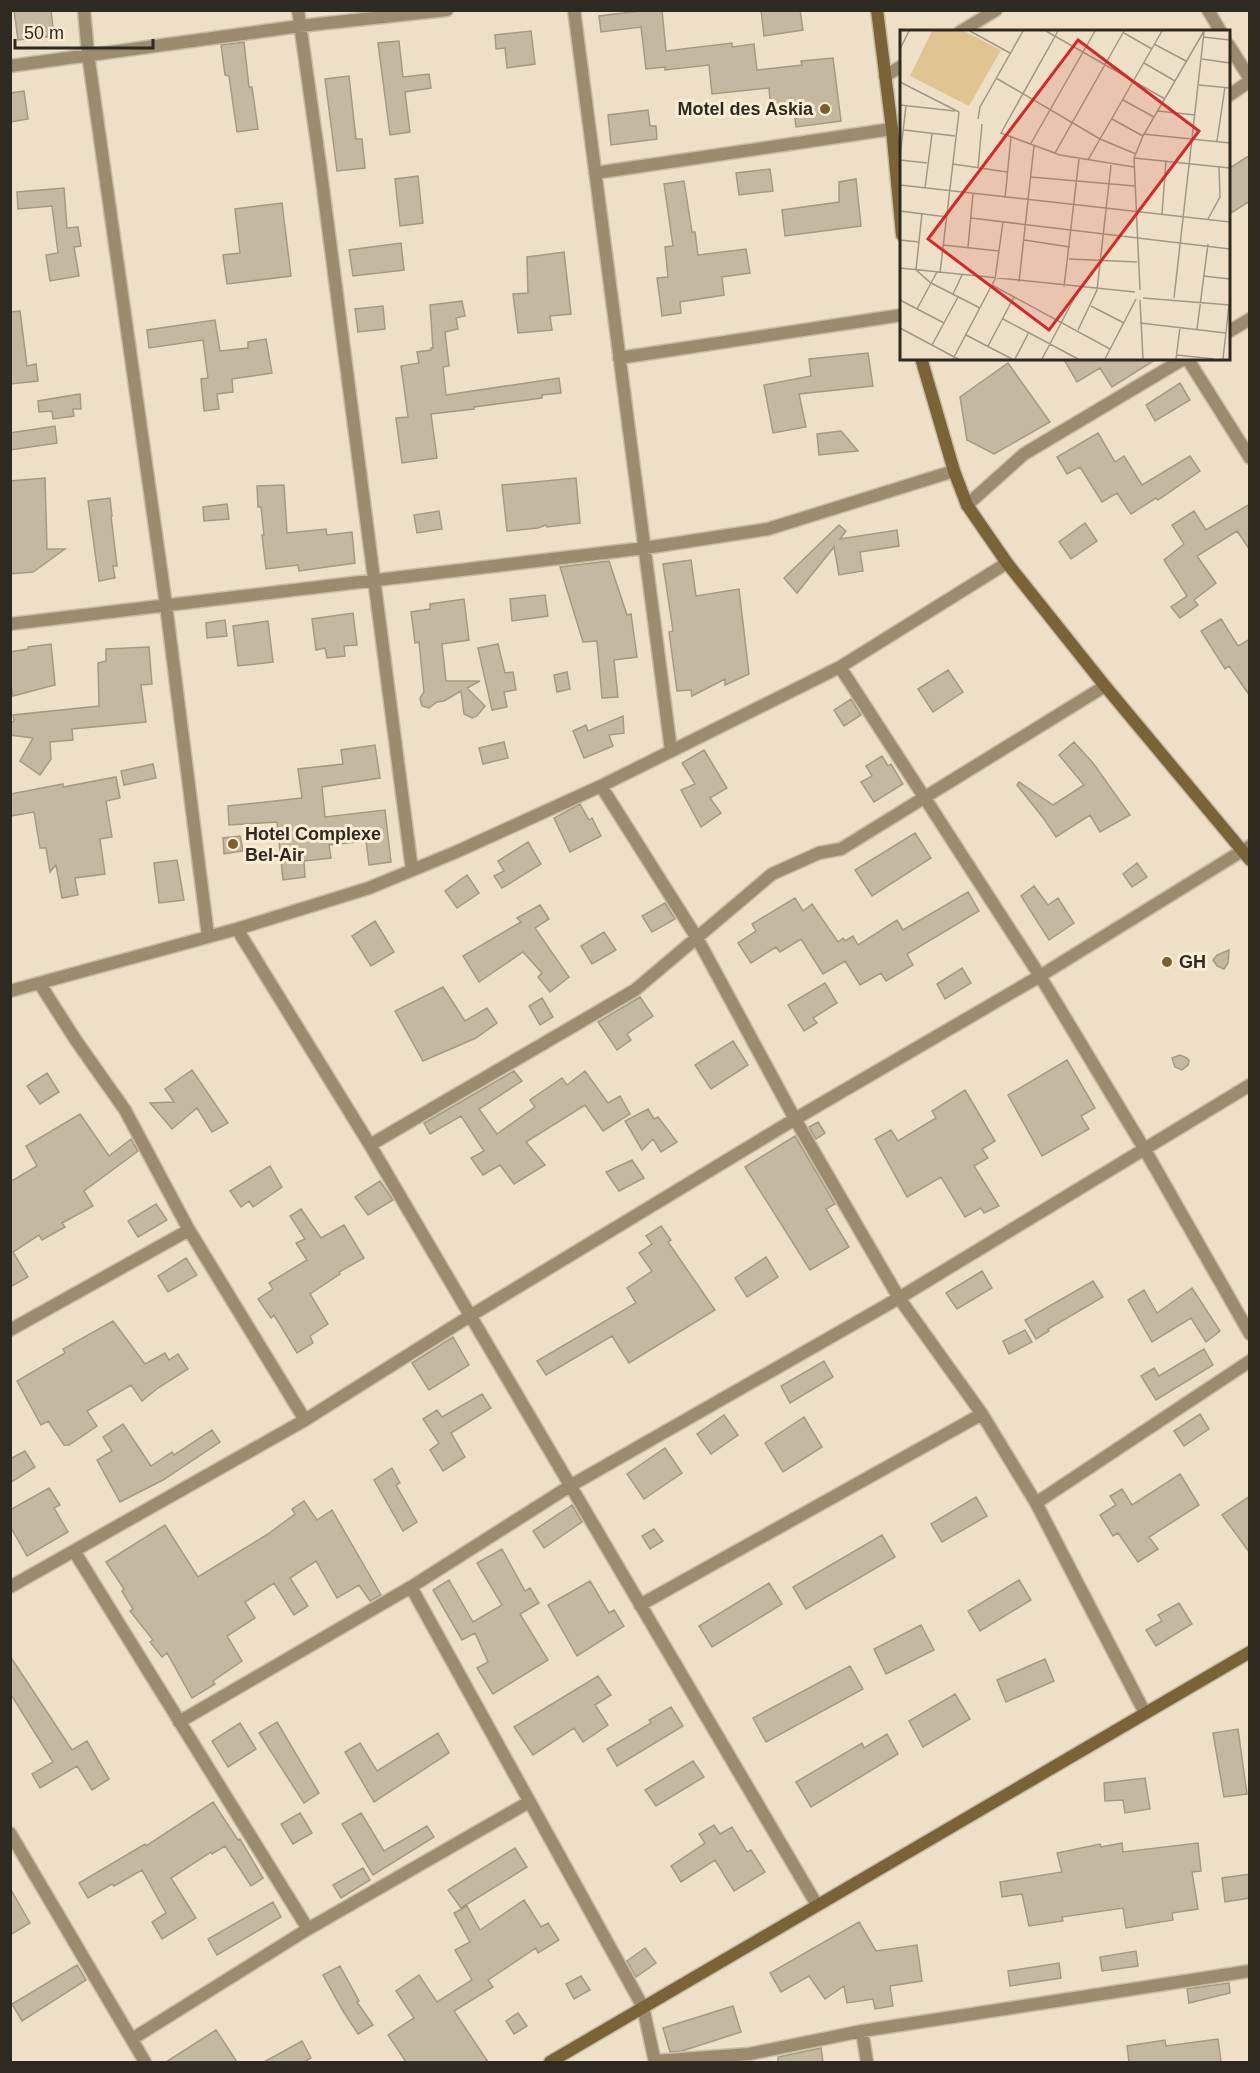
<svg xmlns="http://www.w3.org/2000/svg" width="1260" height="2073" font-family="Arial,sans-serif">
  <style>
    .building { fill: #c5b8a0; stroke: #a69982; stroke-width: 1.5 }
    .lines { fill: none; stroke-linecap: round; stroke-linejoin: round }
    .street-casing { stroke: #c7bca6; stroke-width: 15 }
    .secondary-casing { stroke: #c7bca6; stroke-width: 15 }
    .street { stroke: #9b8c6f; stroke-width: 12 }
    .secondary { stroke: #796337; stroke-width: 12 }
    .poi-dot { fill: #796031; stroke: #faedd4; stroke-width: 2 }
    .labels { text-anchor: middle; dominant-baseline: central; stroke-width: 6; stroke-linejoin: round; paint-order: stroke }
    .poi-label { font-size: 18px; font-weight: bold; fill: #2f2a21; stroke: #faedd4; text-anchor: start }
    .inset-road { fill: none; stroke: #a19785; stroke-width: 1.5 }
    .view { fill: #d62828; fill-opacity: 0.15; stroke: #d62828; stroke-width: 3 }
    .inset-edge { fill: none; stroke: #2f2a21; stroke-width: 3 }
  </style>
  <rect width="100%" height="100%" fill="#ede0c7"/>
  <path class="building" d="M14,10H51L54,36L18,40Z
    M648,10H662L666,51L732,43V47L754,44L757,70L802,65L801,61L833,58L841,121L796,127L794,110L771,112L769,88L712,94L709,65L665,70V67L646,69L641,27L601,32L599,16Z
    M761,10H800L803,30L764,36Z
    M531,31L535,64L507,68L505,48L496,49L495,35Z
    M399,41L403,77L429,74L431,88L405,92L410,132L390,135L378,43Z
    M244,42L249,87H252L258,129L237,132L229,76L225,75L221,45Z
    M349,76L356,139H362L365,168L337,171L325,79Z
    M24,91L28,119L10,122V93Z
    M648,110L650,126H656L657,139L611,145L608,115Z
    M1250,155V201L1228,215V169Z
    M770,169L773,191L739,195L736,173Z
    M418,176L423,223L400,226L395,179Z
    M856,179L861,226L785,236L782,210L839,202V182Z
    M684,181L692,232H695L698,255L746,249L750,273L722,277L724,295L680,302L681,313L662,316L657,278L668,277L665,247L673,246L664,184Z
    M64,188L67,228L78,227L81,246L74,247L79,276L50,281L46,255L58,253L52,206L18,209L17,192Z
    M282,203L291,276L227,284L223,255L240,253L235,209Z
    M401,243L404,270L353,276L349,250Z
    M564,252L571,314L550,316L552,330L518,333L513,294L528,293L527,257Z
    M462,301L465,316L456,318L458,329L445,332L449,366L443,367L446,395L559,378L561,393L542,395V398L474,407V409L431,414L437,458L402,463L396,418L408,417L401,366L419,363L417,352L431,350V348H433L430,305Z
    M383,306L385,329L358,332L355,309Z
    M20,311L27,366L36,364L38,381L10,384V312Z
    M215,320L220,351L248,348V342L266,339L272,373L232,379L233,392L217,394L219,409L204,411L201,379L208,378L203,340L149,348L147,330Z
    M868,353L873,386L799,394L806,427L773,433L764,385L811,376L809,359Z
    M1063,358H1158L1112,387L1100,368L1077,382Z
    M1008,363L1050,422L994,454L967,440L960,397Z
    M1180,383L1190,400L1155,421L1146,405Z
    M80,394L81,409H73L74,416L53,419L52,411L39,412L38,401Z
    M55,426L57,443L10,450V433Z
    M841,431L858,451L819,455L817,434Z
    M1098,433L1115,462L1124,456L1142,485L1190,456L1200,471L1158,500L1156,498L1131,514L1117,493L1102,502L1080,467L1067,474L1057,457Z
    M45,478L47,549H65L33,572L10,574V481Z
    M576,478L580,523L547,527L546,525L538,528L507,531L502,485Z
    M284,485L287,533L326,529L327,535L352,532L355,563L299,571L298,565L266,569L262,535H264L261,507H258L257,486Z
    M110,498L112,516H111L117,566H113L115,578L99,581L88,501Z
    M227,504L229,519L204,521L203,507Z
    M1250,504V550L1237,531L1197,556L1216,583L1194,600L1198,605L1180,618L1171,607L1187,596L1164,560L1184,544L1172,525L1194,511L1206,530Z
    M439,511L442,529L417,533L414,515Z
    M1085,523L1097,541L1071,559L1059,542Z
    M839,525L846,531L840,539L897,530L899,546L860,552L863,571L839,575L834,547L797,593L784,578Z
    M691,560L696,596L739,589L749,674L725,685V679L692,696L691,690L677,691L669,632L673,631L663,564Z
    M609,561L627,615L631,614L637,657L614,660L618,697L602,698L597,641L583,642L560,567Z
    M545,595L548,616L512,621L510,599Z
    M464,599L469,640L442,644L446,681H480L467,688L485,706L477,716L472,718L464,714L461,691L444,701L437,702L429,708L422,706L421,703L420,698L424,692L419,642L415,643L411,612L430,609V604Z
    M353,613L357,645L344,646L345,656L327,658L325,648L316,650L312,619Z
    M1221,619L1238,646L1250,639V696L1229,666L1225,669L1201,631Z
    M225,620L227,636L207,638L206,623Z
    M268,621L273,662L238,666L233,626Z
    M51,644L55,685L13,696L10,678V652L28,649V647Z
    M498,644L505,673L513,672L516,690L504,692L507,707L492,710L478,648Z
    M149,647L152,684L141,685L146,722L72,729L73,740L50,742L51,759L40,775L20,761L33,738L10,735V723L14,721L13,715L99,706L98,663L106,661V649Z
    M948,670L963,692L933,712L918,689Z
    M567,672L570,689L557,692L554,675Z
    M851,699L861,715L844,726L834,710Z
    M623,716L624,733L609,735L613,746L584,758L573,731L586,725L588,731Z
    M504,742L508,758L483,764L479,748Z
    M1074,742L1093,763L1130,815L1100,832L1090,815L1056,837L1044,819L1017,785L1019,782L1053,805L1084,785L1059,755Z
    M375,745L380,778L322,787L325,817L385,810L391,862L369,865L366,841L329,845L331,858L304,861L305,877L283,880L277,822L229,825L228,806L302,798L298,769L343,764L341,750Z
    M704,750L727,788L710,798L721,813L701,827L681,790L695,784L682,763Z
    M882,756L888,766L891,764L903,784L874,802L861,782L872,776L866,766Z
    M153,764L156,778L124,785L121,771Z
    M116,777L120,798L106,801L112,837L100,839L105,874L75,878L78,895L62,898L56,865L50,872L46,848H40L34,812L10,816V794L63,784V787Z
    M580,804L589,820L592,818L601,836L570,852L554,818Z
    M915,833L931,858L872,896L855,870Z
    M240,836L243,851L224,854L223,838Z
    M528,842L541,864L502,888L494,876L504,871L498,861Z
    M177,860L184,900L159,903L154,863Z
    M1137,863L1147,877L1132,887L1123,874Z
    M467,875L479,893L457,908L445,891Z
    M1034,886L1048,905L1058,898L1074,923L1049,940L1021,896Z
    M968,892L979,911L907,954L913,965L886,981L881,973L860,985L845,961L823,974L801,939L780,952L776,947L751,963L738,943L756,931L752,924L795,898L803,911L812,904L838,942L843,938L845,941L853,936L858,945L897,920L903,930Z
    M665,903L675,919L652,932L642,916Z
    M540,905L549,919L535,928L569,977L550,992L538,977L542,973L523,952L479,982L463,956L521,922L517,918Z
    M375,921L394,952L371,966L352,936Z
    M604,932L616,950L592,964L581,946Z
    M1229,950L1228,963L1224,969L1217,966L1213,960L1217,955Z
    M962,968L971,983L945,999L937,984Z
    M825,983L837,1003L813,1018L817,1023L804,1031L788,1005Z
    M443,987L465,1021L487,1008L497,1023L476,1038L423,1061L395,1011Z
    M640,997L653,1016L627,1034L631,1040L617,1050L598,1022Z
    M542,998L553,1017L540,1025L529,1006Z
    M733,1041L748,1065L711,1089L695,1065Z
    M1180,1055L1187,1058L1189,1061L1188,1065L1182,1070L1175,1067L1172,1058Z
    M1067,1060L1095,1108L1081,1116L1089,1129L1042,1156L1008,1095Z
    M192,1070L228,1123L212,1132L197,1108L172,1129L150,1103L174,1102L165,1089Z
    M514,1071L522,1081L479,1109L497,1134L535,1107L530,1100L562,1078L567,1085L585,1071L608,1103L620,1096L630,1114L603,1131L585,1105L526,1142L545,1165L514,1184L500,1165L483,1175L471,1158L484,1151L461,1116L430,1134L424,1123Z
    M47,1073L59,1092L40,1104L27,1086Z
    M965,1090L995,1141L982,1149L988,1158L974,1166L999,1206L984,1213L981,1208L965,1217L941,1177L907,1197L875,1139L891,1130L898,1141L936,1118L932,1111Z
    M648,1109L654,1119L658,1117L677,1142L661,1152L653,1139L642,1150L625,1121Z
    M80,1114L109,1156L131,1139L138,1151L84,1191L93,1206L62,1223L65,1227L42,1240L39,1235L13,1252L28,1277L10,1287V1182L37,1166L26,1146Z
    M818,1122L825,1133L816,1139L809,1127Z
    M795,1136L835,1204L826,1209L849,1247L810,1270L745,1167Z
    M632,1160L644,1178L619,1191L606,1172Z
    M270,1166L282,1187L253,1207L249,1201L241,1207L230,1191Z
    M380,1181L393,1200L368,1215L355,1197Z
    M156,1204L167,1220L138,1237L128,1221Z
    M301,1209L321,1238L344,1225L364,1258L339,1272L340,1274L310,1294L328,1324L310,1336L313,1343L297,1353L274,1315L271,1318L258,1299L273,1289L269,1283L307,1260L296,1243L305,1239L290,1216Z
    M661,1226L671,1240L668,1242L715,1310L629,1363L612,1336L546,1375L537,1361L636,1303L627,1288L652,1271L639,1253L652,1244L646,1236Z
    M766,1257L778,1277L747,1297L735,1278Z
    M186,1258L197,1275L168,1292L158,1276Z
    M982,1271L992,1288L957,1309L946,1293Z
    M1093,1281L1103,1297L1048,1329L1049,1331L1036,1339L1025,1320Z
    M1192,1288L1220,1331L1206,1342L1191,1318L1152,1342L1128,1300L1144,1290L1157,1313Z
    M113,1321L145,1364L165,1353L169,1360L178,1354L188,1369L158,1388L142,1401L131,1385L87,1411L97,1426L69,1445H64L48,1421L41,1425L17,1381L65,1353L63,1349Z
    M1025,1330L1032,1342L1009,1354L1003,1341Z
    M453,1337L469,1365L429,1390L412,1363Z
    M1204,1349L1213,1365L1156,1400L1141,1376L1154,1368L1159,1376Z
    M824,1361L833,1377L790,1403L781,1386Z
    M482,1394L491,1408L451,1433L465,1457L443,1471L430,1450L439,1443L423,1419L437,1410L442,1417Z
    M1200,1414L1209,1429L1184,1446L1174,1431Z
    M724,1415L738,1435L711,1454L697,1434Z
    M804,1417L822,1447L783,1472L765,1443Z
    M123,1424L151,1466L172,1452L174,1455L212,1430L220,1442L163,1480L120,1502L97,1460L112,1451L103,1437Z
    M665,1448L682,1473L644,1499L627,1474Z
    M25,1451L35,1467L10,1483V1459Z
    M392,1468L400,1483L396,1485L417,1522L403,1531L374,1480Z
    M1180,1474L1199,1505L1149,1537L1158,1549L1138,1562L1118,1533L1113,1536L1100,1515L1116,1505L1110,1496L1122,1489L1132,1505Z
    M49,1488L60,1505L54,1508L68,1532L27,1556L10,1526V1510Z
    M1250,1496V1553L1222,1515Z
    M976,1497L987,1516L942,1542L931,1524Z
    M304,1501L317,1520L332,1510L381,1595L370,1601L359,1585L337,1598L316,1561L290,1578L308,1606L294,1615L274,1583L245,1602L255,1618L227,1636L242,1661L213,1681L215,1684L192,1698L167,1653L162,1657L150,1642L153,1640L130,1611L133,1609L122,1591L124,1589L106,1562L165,1525L198,1577L268,1534L295,1514L292,1509Z
    M572,1505L582,1522L544,1548L533,1531Z
    M654,1529L663,1541L650,1549L642,1536Z
    M882,1535L895,1557L806,1609L793,1587Z
    M502,1549L525,1591L530,1588L539,1603L520,1614L548,1660L493,1694L477,1668L488,1662L475,1633L462,1640L433,1590L449,1580L473,1622L502,1605L477,1563Z
    M1019,1580L1031,1600L980,1631L968,1611Z
    M590,1581L609,1613L614,1610L624,1626L577,1656L548,1605Z
    M769,1583L782,1604L712,1647L699,1626Z
    M1179,1603L1192,1624L1156,1646L1146,1630L1162,1621L1158,1615Z
    M921,1625L934,1650L886,1674L874,1649Z
    M10,1656L72,1750L87,1741L109,1779L92,1790L77,1766L40,1788L32,1774L53,1762L10,1693Z
    M1045,1659L1054,1681L1006,1702L997,1680Z
    M850,1666L863,1689L766,1742L753,1718Z
    M598,1676L611,1695L595,1705L608,1725L583,1742L574,1728L533,1755L514,1727Z
    M955,1694L970,1719L923,1747L909,1721Z
    M671,1707L683,1726L617,1766L607,1749L651,1723L649,1720Z
    M277,1722L319,1793L304,1803L259,1733Z
    M240,1723L256,1749L228,1767L212,1741Z
    M1238,1729L1247,1794L1224,1797L1213,1733Z
    M438,1733L449,1753L374,1802L345,1752L360,1743L377,1771Z
    M887,1734L898,1754L811,1807L796,1782L862,1743L864,1748Z
    M693,1761L704,1777L656,1806L645,1790Z
    M1145,1778L1150,1809L1125,1813L1123,1800L1105,1801L1104,1783Z
    M213,1802L238,1840L240,1839L263,1878L251,1886L225,1846L212,1854L211,1852L171,1878L196,1918L162,1939L152,1922L166,1913L142,1870L114,1886L112,1884L88,1898L79,1883L145,1844L146,1846Z
    M300,1813L312,1833L293,1844L281,1824Z
    M361,1813L384,1851L427,1826L434,1837L373,1875L342,1824Z
    M714,1825L720,1834L732,1827L747,1852L751,1850L765,1872L734,1891L715,1860L681,1882L671,1866L705,1843L699,1834Z
    M1122,1843L1123,1852L1198,1843L1201,1871L1192,1872L1198,1909L1172,1913L1173,1920L1126,1928L1123,1908L1062,1917L1063,1921L1029,1926L1022,1894L1002,1897L1000,1882L1062,1872L1057,1853L1100,1844L1101,1847Z
    M515,1848L527,1867L461,1908L448,1890Z
    M363,1868L370,1880L341,1898L333,1885Z
    M1250,1874V1898L1225,1902L1222,1878Z
    M10,1888L30,1923L10,1935Z
    M524,1900L541,1927L548,1923L559,1940L538,1953L536,1948L488,1980L493,1987L454,2011L488,2062H406L388,2035L414,2018L396,1991L419,1975L437,2002L472,1980L455,1950L470,1942L454,1913L467,1906L480,1930Z
    M273,1902L281,1917L217,1955L208,1939Z
    M859,1922L876,1951L917,1945L922,1981L890,1986L893,2006L875,2009L873,1999L847,2003L844,1986L825,1999L809,1976L781,1992L770,1973Z
    M645,1948L656,1963L636,1977L627,1961Z
    M1136,1951L1138,1966L1102,1971L1100,1957Z
    M1059,1963L1061,1978L1010,1986L1008,1971Z
    M77,1965L86,1980L22,2021L12,2004Z
    M340,1966L359,2001L357,2002L373,2025L358,2034L343,2011L323,1975Z
    M581,1976L590,1990L574,1999L566,1984Z
    M1229,1983L1230,1993L1189,2003L1187,1989Z
    M733,2006L741,2032L682,2051L670,2052L663,2028Z
    M518,2013L527,2026L514,2034L506,2021Z
    M216,2030L237,2062H166Z
    M1218,2039L1221,2062H1129L1127,2046L1165,2040L1166,2046Z
    M302,2041L311,2058L304,2062H264Z
    M821,2048L823,2062H778V2057Z"/>
  <g class="lines">
    <defs>
      <path id="street" d="M84,10L88,54L166,605L208,936
        M298,10L320,165L412,870
        M574,10L671,750
        M1208,10L1221,32
        M960,32L996,10
        M1228,44L1250,79
        M10,66L300,26L447,10
        M885,76L902,66
        M1228,96L1250,81
        M595,173L892,129
        M1228,332L1250,319
        M619,358L902,315
        M1187,358L1250,458
        M967,505L1024,454L1185,358
        M10,624L645,548L768,529L954,471
        M840,667L1040,976L1145,1150L1250,1334
        M601,786L697,938L795,1119L899,1298L982,1414L1036,1503L1145,1713
        M237,929L370,1145L817,1905
        M40,984L75,1039L125,1110L189,1230L305,1420
        M10,991L237,929L369,888L456,852L601,786L840,667L1007,563
        M370,1145L635,990L772,874L819,853L841,849L1105,686
        M10,1330L189,1230
        M1036,1503L1250,1361
        M74,1551L308,1929
        M10,1587L305,1420L470,1316L795,1119L1040,976L1250,846
        M411,1587L643,2007L655,2062
        M640,1605L982,1414
        M179,1722L411,1587L570,1486L899,1298L1250,1085
        M10,1833L145,2062
        M862,2031L867,2062
        M132,2039L308,1929L529,1802
        M655,2061L749,2054L862,2031L1250,1971"/>
      <path id="secondary" d="M877,10L892,129L902,235
        M921,358L954,471L967,505L1007,563L1105,686L1250,860
        M550,2062L1250,1652"/>
    </defs>
    <use href="#street" class="street-casing"/>
    <use href="#secondary" class="secondary-casing"/>
    <use href="#street" class="street"/>
    <use href="#secondary" class="secondary"/>
  </g>
  <g class="poi-dot">
    <circle cx="825" cy="109" r="6"/>
    <circle cx="233" cy="844" r="6"/>
    <circle cx="1167" cy="962" r="6"/>
  </g>
  <g class="labels">
    <g class="poi-label">
      <text x="813" y="109" text-anchor="end">Motel des Askia</text>
      <text x="245" y="834">Hotel Complexe<tspan x="245" dy="21">Bel-Air</tspan></text>
      <text x="1179" y="962">GH</text>
    </g>
  </g>
  <g transform="translate(900 30)">
    <rect width="330" height="330" fill="#ede0c7"/>
    <path d="M32,1H64L101,20L69,76L10,46Z" fill="#e0c593"/>
    <path class="inset-road" d="M70,1L110,23M146,1L265,69M158,1L101,103L160,125L234,137M224,3L252,19M303,7L330,10M254,14L286,31M0,19L9,1M302,29L330,33M244,33L275,51M96,48L200,109L236,124M0,52L59,82M299,55L330,58M223,70L254,87M0,75L55,81M258,81L295,85M78,89L80,77L123,1M212,89L243,106M4,100L55,106M243,104L330,113M317,111L325,57M130,115L195,1M155,123L224,1M0,127L6,76M234,128L330,138M0,130L27,133M188,130L262,1M53,134L107,142M78,138L82,94M131,147L235,156M0,155L330,192M25,158L32,104M105,168L111,107M0,181L47,187M22,183L16,240L31,253L80,278M262,185L266,130M71,188L330,219M308,189L320,167L319,136M0,210L19,212M124,210L170,217M43,215L99,221M68,217L73,164M169,229L237,232M0,238L235,262M40,243L59,82M303,246L330,249M119,252L134,116M92,255L210,319M164,257L179,129M240,260L234,128L243,106L304,1M53,264L62,245M243,268L330,275M274,268L304,2M0,270L44,293M240,270L243,329M191,276L224,293M17,279L37,242M103,289L178,329M240,293L326,303M0,298L58,329M297,299L308,214M178,300L197,260L211,135M66,305L112,329M32,315L58,267M88,316L114,267M277,325L314,329M53,329L95,249L103,192M115,329L129,302M142,329L179,259M205,329L236,269M276,329L280,297M323,329L329,275"/>
    <path class="view" d="M178,10L299,101L149,300L28,209Z"/>
    <rect width="330" height="330" class="inset-edge"/>
  </g>
  <rect width="1260" height="2073" fill="none" stroke="#2f2a21" stroke-width="24"/>
  <path d="M15 39v9h138v-9" fill="none" stroke="#2f2a21" stroke-width="3"/>
  <text x="24" y="39" font-size="18" fill="#2f2a21" stroke="#faedd4" stroke-width="4.5" paint-order="stroke">50 m</text>
</svg>
